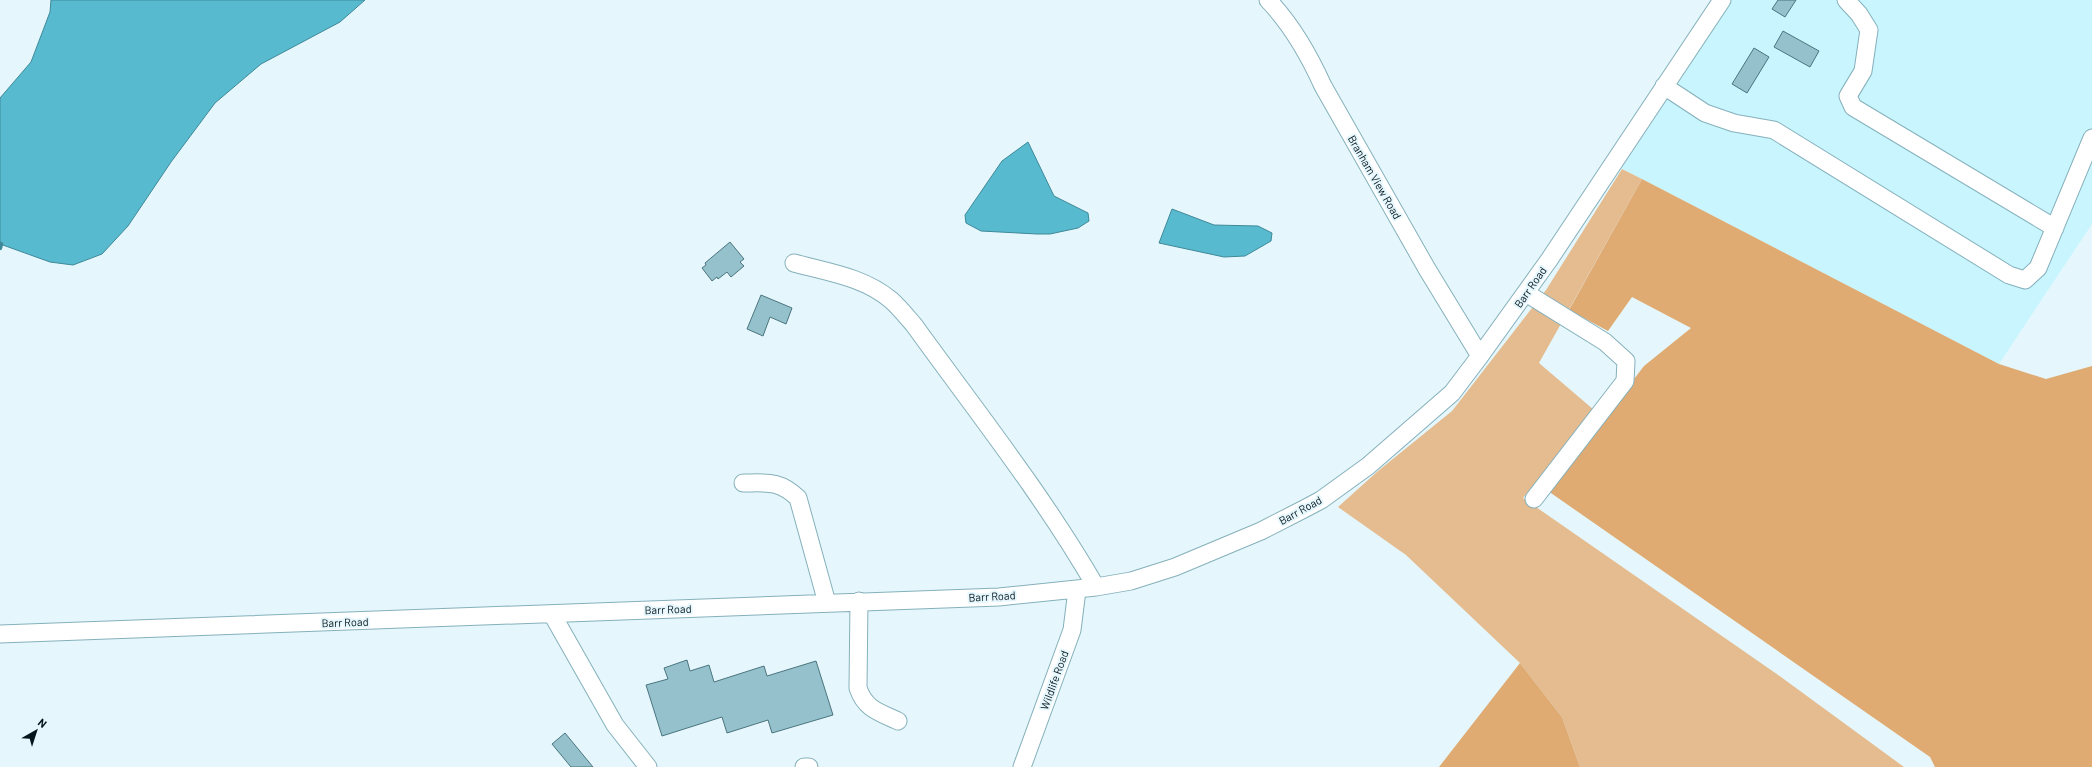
<svg xmlns="http://www.w3.org/2000/svg" width="2092" height="767" font-family="Barlow,sans-serif">
  <style>
    .built { fill: #c9f5ff }
    .green { fill: #e4bc90 }
    .forest { fill: #dfab72 }
    .water { fill: #58bacf; stroke: #3f8999 }
    .lines { fill: none; stroke-linecap: round; stroke-linejoin: round }
    .stream { stroke: #3f8999; stroke-width: 4.5 }
    .building { fill: #94c1cb; stroke: #4b757f }
    .minor-casing { stroke: #85b0bb; stroke-width: 19 }
    .minor { stroke: #fff; stroke-width: 17 }
    .labels { text-anchor: middle; dominant-baseline: central; stroke-width: 4; stroke-linejoin: round; paint-order: stroke }
    .street-label { font-size: 11px; fill: #05161a; stroke: #e5f7fc }
  </style>
  <rect width="100%" height="100%" fill="#e5f7fc"/>
  <path class="built" d="M1722,0H2092V224L1999,364L1613,164Z"/>
  <path class="green" d="M1622,169L1642,179L1539,363L1594,410L1523,498L1781,677L1904,767H1580L1562,717L1520,663L1406,555L1338,507L1378,471L1452,411L1546,290Z"/>
  <path class="forest" d="M1642,179L1999,364L2046,379L2092,366V767H1935L1930,757L1548,491L1644,366L1691,328L1632,297L1608,331L1569,310Z
    M1520,663L1562,717L1580,767H1439Z"/>
  <path class="water" d="M51,0H365L340,22L261,64L215,103L171,162L128,226L102,254L73,265L50,262L0,244V98L31,62L50,12Z
    M1028,142L1054,196L1088,213L1089,221L1078,228L1050,234H1037L981,231L966,223L965,215L1002,161Z
    M1172,209L1214,225L1258,226L1272,233L1271,241L1245,256L1224,257L1159,243Z"/>
  <g class="lines">
    <path class="stream" d="M0,248L1,244"/>
  </g>
  <path class="building" d="M1778,0H1796L1785,17L1772,9Z
    M1783,31L1819,51L1810,67L1774,47Z
    M1754,48L1769,57L1747,93L1732,84Z
    M730,242L744,259L740,262L744,266L731,277L727,272L718,279L717,277L712,281L702,268L706,265L705,263Z
    M761,295L792,308L786,324L770,317L763,336L747,329Z
    M687,660L690,671L709,665L714,682L764,666L767,676L816,661L833,715L772,733L768,720L727,733L722,717L662,736L646,685L668,679L664,668Z
    M565,733L593,767H571L552,744Z"/>
  <g class="lines">
    <defs>
      <path id="minor" d="M1268,0C1292,25 1309,55 1323,86L1427,269L1480,356
        M1846,0L1859,14L1869,30L1863,71L1848,96L1853,107L2055,228
        M1664,86L1705,113L1734,123L1774,130L2009,275L2025,280L2038,268L2092,138
        M794,263C827,272 864,277 891,300C899,307 907,317 914,325C976,411 1043,495 1096,587
        M1526,293L1605,342L1626,361L1625,381L1534,499
        M743,483C767,483 779,480 798,498L827,603
        M859,601L858,688C865,709 879,712 898,721
        M552,614L615,725L648,767
        M0,634L999,597L1096,587L1131,581L1175,567L1261,531L1304,509L1321,500L1368,466L1452,393L1480,356L1549,260L1722,0
        M804,767H809
        M1022,767L1072,630L1077,590"/>
    </defs>
    <use href="#minor" class="minor-casing"/>
    <use href="#minor" class="minor"/>
  </g>
  <g class="labels">
    <g class="street-label">
      <text transform="translate(1375 177) rotate(60)">Branham View Road</text>
      <text transform="translate(1530 287) rotate(-55)">Barr Road</text>
      <text transform="translate(1300 510) rotate(-29)">Barr Road</text>
      <text transform="translate(992 596) rotate(-3)">Barr Road</text>
      <text transform="translate(668 609) rotate(-2)">Barr Road</text>
      <text transform="translate(345 622) rotate(-2)">Barr Road</text>
      <text transform="translate(1054 680) rotate(-70)">Wildlife Road</text>
    </g>
  </g>
  <g transform="translate(36 731) rotate(39)" stroke="#e5f7fc" stroke-width="3" paint-order="stroke">
  <path d="M0-3L7 15L0 10L-7 15Z" fill="#05161a"/>
  <text y="-6" font-size="11" font-weight="bold" text-anchor="middle" fill="#05161a">N</text>
  </g>
</svg>
